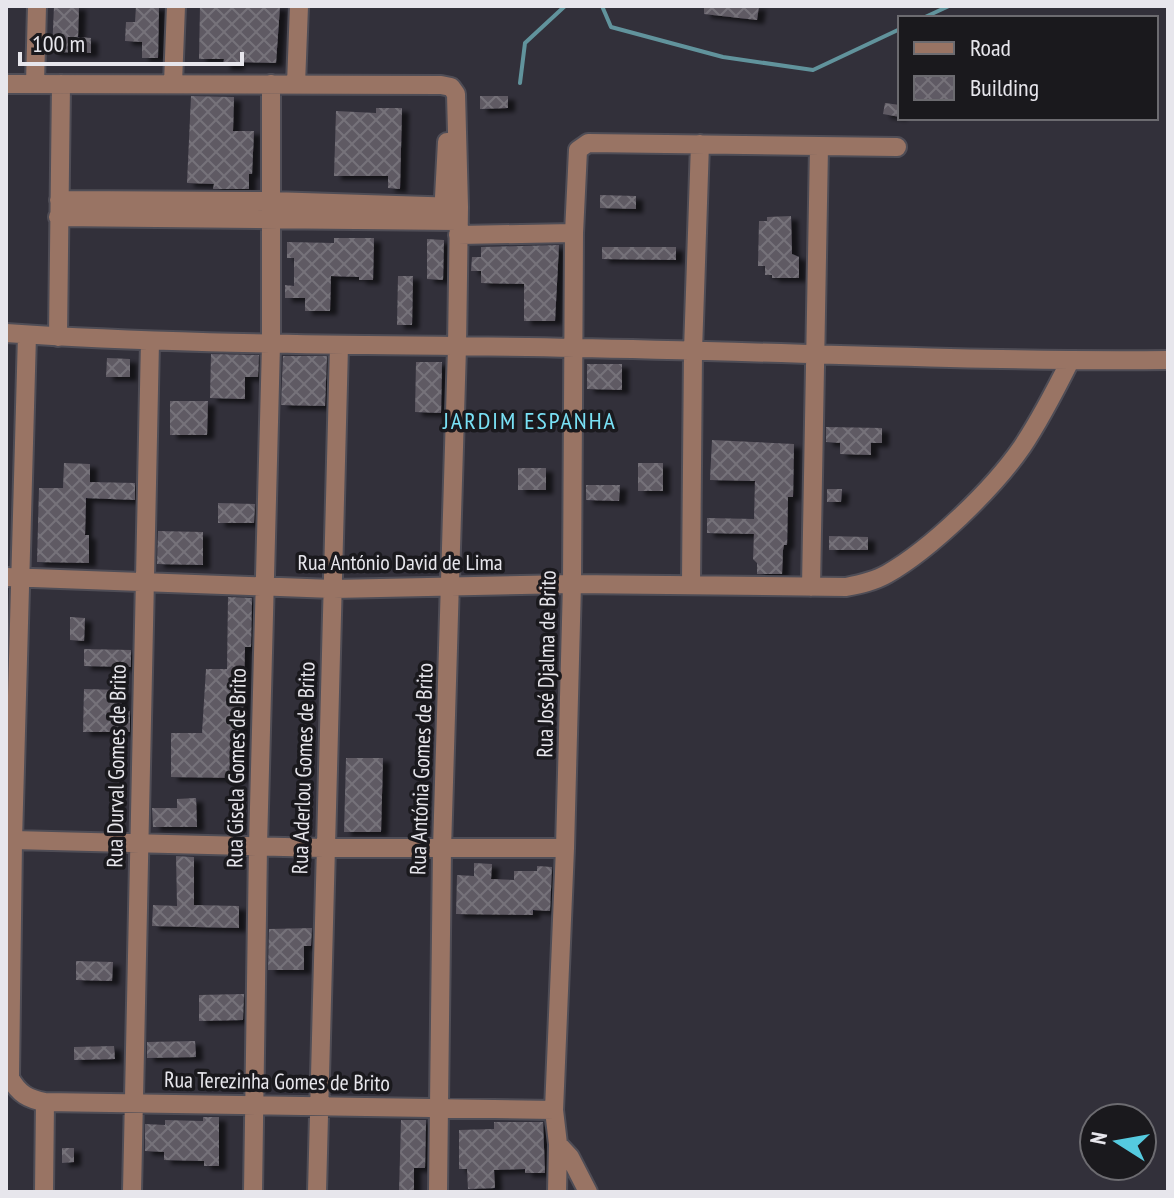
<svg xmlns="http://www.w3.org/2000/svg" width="1174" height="1198" font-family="'PT Sans Narrow',sans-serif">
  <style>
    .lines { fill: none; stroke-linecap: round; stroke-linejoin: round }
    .stream { stroke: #61939c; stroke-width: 4 }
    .building { fill: url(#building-cross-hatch); filter: url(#shadow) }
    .minor-casing { stroke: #4f4d56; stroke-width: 22 }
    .minor { stroke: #997464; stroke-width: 18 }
    .labels { text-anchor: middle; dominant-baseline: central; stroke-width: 7; stroke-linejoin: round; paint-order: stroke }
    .street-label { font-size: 22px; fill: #e7e6ec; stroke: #1a191d }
    .neighbourhood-label { font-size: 24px; letter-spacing: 2px; fill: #79e1f5; stroke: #1a191d }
  </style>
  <defs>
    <pattern id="building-cross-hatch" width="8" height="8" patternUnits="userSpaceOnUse" patternTransform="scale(2)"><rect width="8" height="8" fill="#5f5a64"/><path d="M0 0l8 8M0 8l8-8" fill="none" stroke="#76727a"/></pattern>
    <filter id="shadow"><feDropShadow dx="7" dy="4" stdDeviation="2" flood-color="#0009"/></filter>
  </defs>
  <rect width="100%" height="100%" fill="#32303a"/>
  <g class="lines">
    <path class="stream" d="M602,6L611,27L723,57L813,70L900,29
      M923,18L949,6
      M520,83L525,43L565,6"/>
  </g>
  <path class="building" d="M54,6H79L78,37L91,38V53L52,52Z
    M136,6H159L158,58H142V42L125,41L126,22H135Z
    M200,6H280L276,63L238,62L237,66H223L224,59H199Z
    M704,6H759L757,20L704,14Z
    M191,96L234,97L233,131H254L252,174H249V189H213L214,184L187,183Z
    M480,96H508V108L480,109Z
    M885,103L900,105V117L883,114Z
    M376,108H402L400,189L388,188V176H334L336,111L376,113Z
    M600,195L636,196V209L600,208Z
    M791,216L792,254L799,257V278H772V275H765V266H758L759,221H767V217Z
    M334,238H374L373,280H359V277L331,276L330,311H305V298H285V285L294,286V258H287V242L334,243Z
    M427,239L444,240L443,280L427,279Z
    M559,245L555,321H524V284L481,283V271H471L472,257H481V247Z
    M602,247H676V260L602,259Z
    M398,276H413L412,325H397Z
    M211,354L259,355L258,377H245V399L210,398Z
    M283,356H327L325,406L281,405Z
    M107,358L130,359V377H106Z
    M416,362H442L441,413L415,412Z
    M587,364H622V390L587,389Z
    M170,401H208L207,435H170Z
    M826,427L882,428V443H871V455L840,454V443L826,442Z
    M712,440L794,444L793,497H788L787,545H784L783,550L782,574H757V563L753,559L754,534L707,533V518L754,519L755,481L710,480Z
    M64,463L90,464V482L135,483V500L86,498L85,535H89V563L37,562L39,488H63Z
    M638,463H663V491H638Z
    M518,468H546V490H518Z
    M586,485H620L619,501L586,500Z
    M827,489H842L841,502H827Z
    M218,503L255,504L254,523H218Z
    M158,531L203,532V565L157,564Z
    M829,536L868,537V550H829Z
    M228,597L252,598L251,647H245L242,778L171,777V733H202L206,669H227Z
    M70,617L85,618L84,641L70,640Z
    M84,649L131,650V667L84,666Z
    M84,689L122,690L121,711H130V732H83Z
    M346,758H383L381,832H344Z
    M196,798L197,827H153L152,808H177V799Z
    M176,856L194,857V905L239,906V928L152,926L153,905L177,906Z
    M474,863L492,864L491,879L514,880V871H537V866L552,867L550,911L533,910V915L456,914L457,875L474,876Z
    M312,928L311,946H304V970H268L269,929Z
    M76,961L113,962L112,981L76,980Z
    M244,994L243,1020L199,1021V995Z
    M195,1041L196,1057L147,1058V1042Z
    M114,1046L115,1059L74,1060V1047Z
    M203,1117H219V1166H204V1161L164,1160V1152L145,1151V1124L165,1125V1120L203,1121Z
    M401,1120H426L425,1168H414V1192H399Z
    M494,1122H543L545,1173H525V1169L494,1170L495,1188L468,1189L467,1169H459V1130L494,1129Z
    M62,1148H74V1162L62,1163Z"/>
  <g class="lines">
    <defs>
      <path id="minor" d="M173,83L176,6
        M6,84L441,85L451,87L456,94L459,207L457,347L442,849L438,1192
        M35,84L37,6
        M296,84L299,6
        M59,200L271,201L459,207
        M443,216L447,142
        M58,217L458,221
        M458,235L574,233
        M6,333C196,346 385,344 575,348C773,351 970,362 1168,360
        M27,335L13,840L10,1078C19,1094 28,1099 45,1102L554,1110
        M58,337L61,84
        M6,577L333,589L572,584L846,587C861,584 875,581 887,574C931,549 993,489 1022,447C1040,420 1055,391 1070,361
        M691,584L693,351L700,144
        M811,587L819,147
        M13,840L324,848H565
        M558,1144L570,1157L588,1192
        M44,1192L45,1102
        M132,1192L150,342
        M253,1192L258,846L271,345V84
        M317,1192L339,346
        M557,1192L558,1144L554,1110L565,848L572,584L574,233L578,150L588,143L897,147"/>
    </defs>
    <use href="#minor" class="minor-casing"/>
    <use href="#minor" class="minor"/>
  </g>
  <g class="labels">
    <g class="street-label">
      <text x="400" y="562">Rua António David de Lima</text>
      <text transform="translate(546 664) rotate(-89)">Rua José Djalma de Brito</text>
      <text transform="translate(116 766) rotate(-89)">Rua Durval Gomes de Brito</text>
      <text transform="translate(236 768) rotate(-89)">Rua Gisela Gomes de Brito</text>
      <text transform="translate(303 768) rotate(-88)">Rua Aderlou Gomes de Brito</text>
      <text transform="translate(421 769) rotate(-88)">Rua Antónia Gomes de Brito</text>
      <text transform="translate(277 1081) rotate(1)">Rua Terezinha Gomes de Brito</text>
    </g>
    <g class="neighbourhood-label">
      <text x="530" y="420">JARDIM ESPANHA</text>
    </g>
  </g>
  <rect width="1174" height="1198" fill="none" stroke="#e7e6ec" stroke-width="16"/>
  <rect x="898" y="16" width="260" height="104" fill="#1a191d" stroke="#6c6b70" stroke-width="2"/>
  <rect x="914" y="42" width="40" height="12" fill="#997464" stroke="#6c6b70" stroke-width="2"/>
  <text x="970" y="56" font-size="24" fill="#e7e6ec">Road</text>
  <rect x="914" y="76" width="40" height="24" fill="url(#building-cross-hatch)" stroke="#6c6b70" stroke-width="2"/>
  <text x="970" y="96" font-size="24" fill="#e7e6ec">Building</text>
  <g transform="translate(1118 1142) rotate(281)"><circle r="38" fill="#1a191d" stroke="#6c6b70" stroke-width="2"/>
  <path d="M0-6L14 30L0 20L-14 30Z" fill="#55cadf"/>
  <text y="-12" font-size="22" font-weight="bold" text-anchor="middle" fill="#e7e6ec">N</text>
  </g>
  <path d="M20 52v12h222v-12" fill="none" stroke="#e7e6ec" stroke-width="4"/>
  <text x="32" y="52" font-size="24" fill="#e7e6ec" stroke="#1a191d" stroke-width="6" paint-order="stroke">100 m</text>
</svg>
